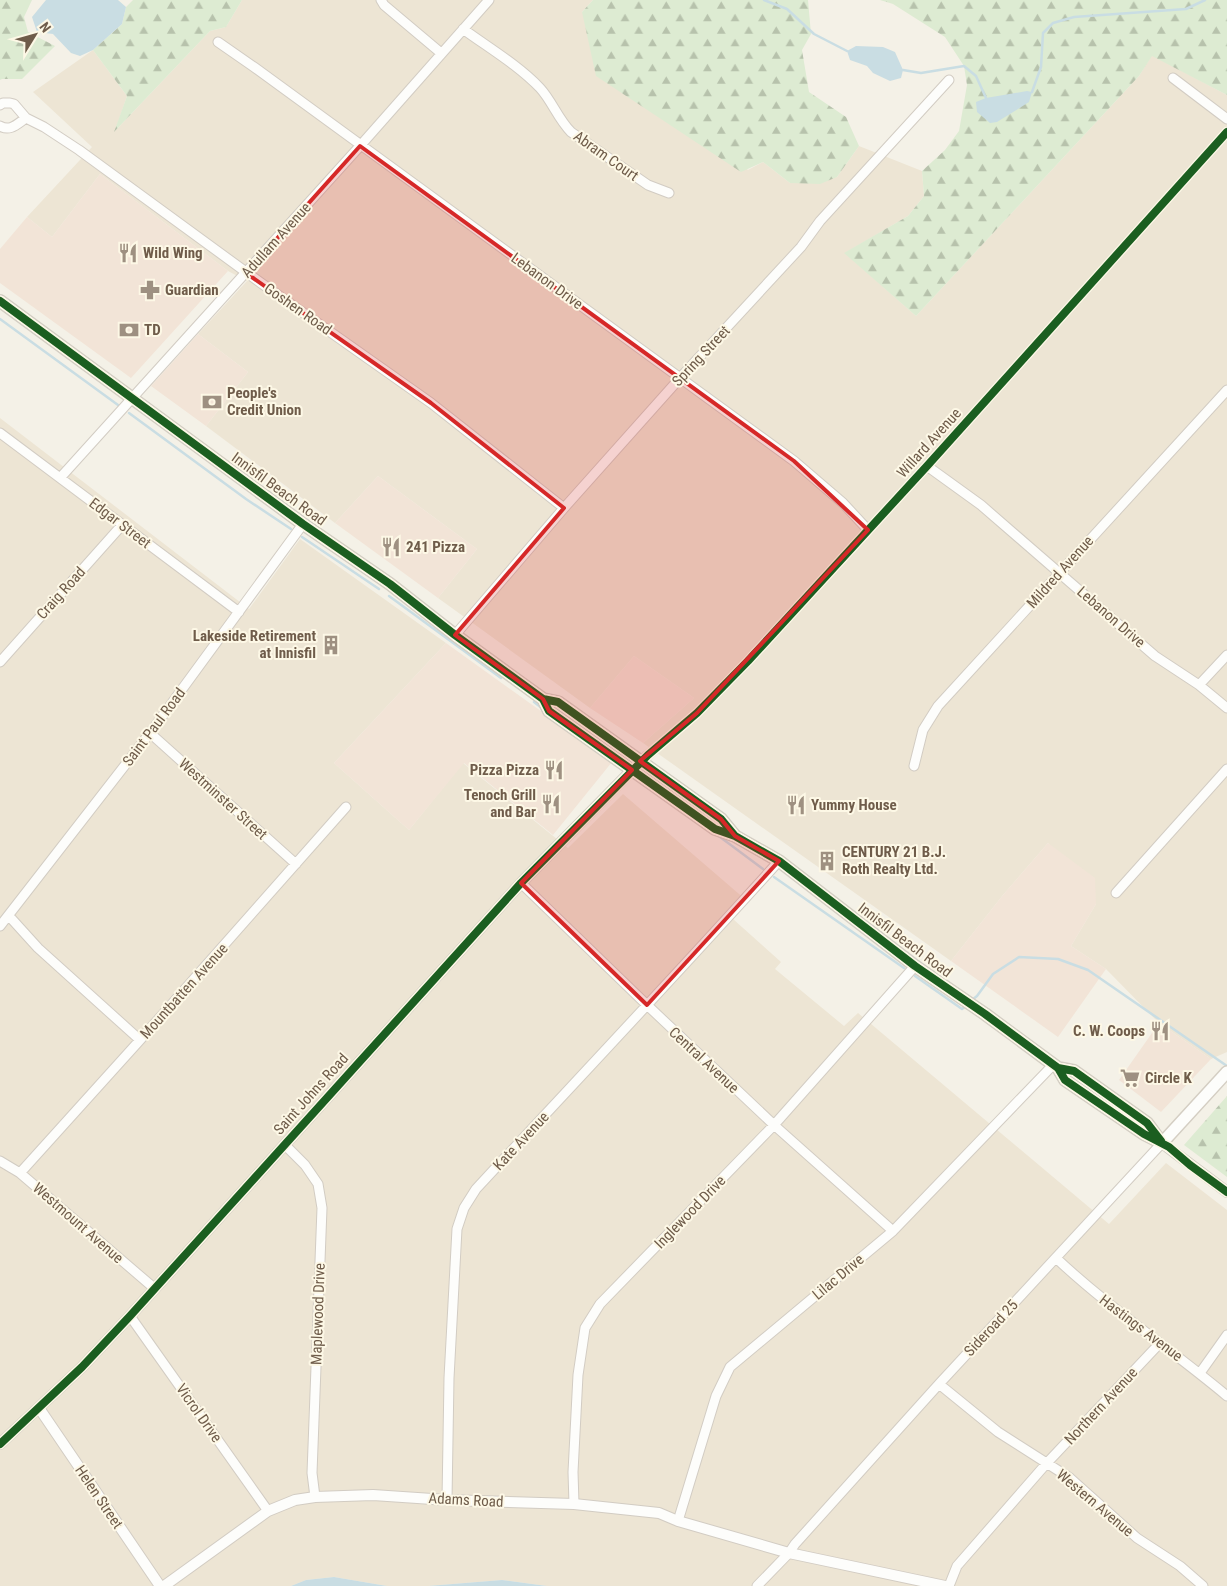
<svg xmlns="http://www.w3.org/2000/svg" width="1227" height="1586" font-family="'Roboto Condensed',sans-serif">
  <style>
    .residential { fill: #ede5d4 }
    .commercial { fill: #f2e4d7 }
    .forest { fill: url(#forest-firs) }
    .water { fill: #c9dde3 }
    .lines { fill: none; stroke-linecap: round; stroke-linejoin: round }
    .stream { stroke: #c9dde3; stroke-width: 2.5 }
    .minor-casing { stroke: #d2ccc3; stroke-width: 11 }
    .tertiary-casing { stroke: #d2ccc3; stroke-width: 12 }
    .secondary-casing { stroke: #d4cec3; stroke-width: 14 }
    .minor { stroke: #fdfdfb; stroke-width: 9 }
    .tertiary { stroke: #fdfdfb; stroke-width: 10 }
    .secondary { stroke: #fdfdfb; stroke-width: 11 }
    .cycleway-casing { stroke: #fdf8e6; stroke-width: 11 }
    .cycleway { stroke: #1b5e20; stroke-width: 8 }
    .marked { fill: #d62828; fill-opacity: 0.2; stroke: #d62828; stroke-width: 4; stroke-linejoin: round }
    .labels { text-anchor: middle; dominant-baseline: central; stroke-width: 4; stroke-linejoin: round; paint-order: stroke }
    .street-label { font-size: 15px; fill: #6f5c4a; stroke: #fdf8e6 }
    .poi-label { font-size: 15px; font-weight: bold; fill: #6f5c4a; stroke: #fdf8e6; text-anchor: start }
  </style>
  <defs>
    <pattern id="forest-firs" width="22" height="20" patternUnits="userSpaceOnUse" patternTransform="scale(1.25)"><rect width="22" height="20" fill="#ddebd2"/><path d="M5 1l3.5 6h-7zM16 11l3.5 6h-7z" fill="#b7c2ac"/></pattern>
  </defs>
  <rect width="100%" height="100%" fill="#f4f1e7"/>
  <path class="residential" d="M242,0H593L582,12L748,170L763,162L790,183L837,177L859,146L922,171L924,196L908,216L845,253L916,316L1139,76L1152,55L1227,95V1052L1211,1059L1159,1023L1106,969L1071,946L1096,904L1048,843L1003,895L951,961L643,743L694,698L634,656L590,708L438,598L477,549L378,476L335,523L206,426L248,372L198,334L247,281L228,271L100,174L52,237L27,217L92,147L33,92L93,50L127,96L115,131L210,31L226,27Z
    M0,418L249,609L300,539L446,643L334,763L409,830L463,763L568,848L623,794L746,900L733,919L781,962L775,969L844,1026L858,1013L1109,1224L1166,1163L1227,1210V1586H547L502,1580L428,1586H387L334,1577L306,1580L291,1586H0Z"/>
  <path class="commercial" d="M100,174L228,271L131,378L0,283V249L27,217L52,237Z
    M198,334L248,372L206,426L151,386Z
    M378,476L477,549L438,598L335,523Z
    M446,643L612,762L553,835L464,763L409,830L334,763Z
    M634,656L694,698L643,743L590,708Z
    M1048,843L1095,878L1096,904L1071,946L1106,969L1058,1037L951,961L1003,895Z
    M1159,1023L1211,1059L1161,1112L1119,1080Z"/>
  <path class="forest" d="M0,0H32L24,17L28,32L55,46L22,79H2L0,80Z
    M133,0H242L226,27L210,31L114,132L127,96L93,50L122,24L126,7Z
    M593,0H808L811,34L802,50L809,92L846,117L859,146L837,177L820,184L790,183L763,162L741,172L596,76L582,12Z
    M880,0H1227V95L1152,56L1139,76L916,316L844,253L908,216L924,196L922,171L945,150L959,131L967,85L964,66L945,37L893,4Z
    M1227,1096V1177L1184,1145Z"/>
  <path class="water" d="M46,0H118L126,7L122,24L93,50L80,56L71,53L53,34L37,32L32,17Z
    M856,46L883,47L895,52L903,70L901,78L890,81L873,73L867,66L850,60L847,51Z
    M1027,91L1032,92L1029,102L997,122L990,123L977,112L976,102L986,98Z
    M334,1577L387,1586H291L306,1580Z
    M502,1580L547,1586H428Z"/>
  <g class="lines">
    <path class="stream" d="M764,0L787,9L814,34L847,51
      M903,70L921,73L964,66L976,76L986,98
      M1032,92L1041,67L1043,33L1053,23L1074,17L1186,9L1205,0
      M0,319L118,405
      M129,413L246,499L291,529
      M302,537L379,589
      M389,596L501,678
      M534,702L543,709
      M716,834L763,869
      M774,877L904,968
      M915,976L962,1009L966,1006
      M972,1000L977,996L993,974L1019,957L1058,959L1088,970L1227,1066"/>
    <defs>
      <path id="minor" d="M381,0L384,5L441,53
        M463,29C489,48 518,65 540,88C552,101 558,119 571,132L648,185L669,193
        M218,42L254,67L794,461L843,503L868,530
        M1173,78L1227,119
        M0,105L3,103H10L14,104L26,118L44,127L79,150L261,283L431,403L564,508
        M0,126C10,132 17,124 26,118
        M0,433L239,612
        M927,466L981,505L1155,656L1199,685L1227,708
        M60,478L360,146L489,0
        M455,635L564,508L680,378L801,247L820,221L949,80
        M0,662L122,525
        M1199,685L1227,655
        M150,733L296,864
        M641,761L697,713L748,661L927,466L1227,132
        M914,766L923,730L938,706L1227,390
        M521,883L647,1005L774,1125L893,1231
        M1116,893L1227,769
        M9,916L38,948L140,1040
        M0,926L150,733L303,524
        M285,1145L305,1165L318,1184L322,1208L312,1473L315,1497
        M0,1161L20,1173L154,1288
        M20,1173L140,1040L346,807
        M1056,1258C1109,1308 1171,1349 1227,1396
        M130,1316L268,1511
        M1200,1373L1227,1335
        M939,1384L998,1432L1070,1478L1137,1538L1180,1566L1203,1586
        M447,1500L449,1378L457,1229L464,1208L476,1189C577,1080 679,972 779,861
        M574,1504L573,1472L578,1375L585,1328L600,1304L774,1125L915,966
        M678,1521L716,1396L730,1367L893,1231L1053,1065
        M757,1586L789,1553L795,1544L939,1384L1162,1143
        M949,1586L957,1566L1046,1464L1160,1343"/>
      <path id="tertiary" d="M1162,1143L1227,1192
        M39,1408L160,1586
        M0,1444L82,1367L130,1316L521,883L637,765
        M164,1586L268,1511L295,1500L315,1497L373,1495L447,1500L574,1504L659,1513L678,1521L789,1553L945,1586"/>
      <path id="secondary" d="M0,301L303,524L390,584L455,635L543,699L558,702L721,819L735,836
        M543,699L549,711L715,829L735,836L779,861L915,966L985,1014L1058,1068L1065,1080L1144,1134L1162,1143
        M1058,1068L1074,1071L1147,1123L1161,1142
        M1162,1143L1227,1072"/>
    </defs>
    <use href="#minor" class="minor-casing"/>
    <use href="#tertiary" class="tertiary-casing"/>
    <use href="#secondary" class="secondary-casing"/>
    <use href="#minor" class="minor"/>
    <use href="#tertiary" class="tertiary"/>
    <use href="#secondary" class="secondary"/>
    <defs>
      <path id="cycleway" d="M0,301L303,524L390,584L455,635L543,699L558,702L721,819L735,836
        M543,699L549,711L715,829L735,836L779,861L915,966L985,1014L1058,1068L1065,1080L1144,1134L1169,1147L1190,1165L1227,1192
        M1058,1068L1074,1071L1147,1123L1161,1141
        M0,1444L82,1367L130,1316L521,883L648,755L697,713L748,661L927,466L1227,132"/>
    </defs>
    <use href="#cycleway" class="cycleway-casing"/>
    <use href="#cycleway" class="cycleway"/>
  </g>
  <path class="marked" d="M360,146L794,461L868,530L697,713L640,761L721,819L735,836L779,861L647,1005L521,883L632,770L549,711L543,699L455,635L564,508L431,403L246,273Z"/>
  <defs>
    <symbol id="restaurant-bare" viewBox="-9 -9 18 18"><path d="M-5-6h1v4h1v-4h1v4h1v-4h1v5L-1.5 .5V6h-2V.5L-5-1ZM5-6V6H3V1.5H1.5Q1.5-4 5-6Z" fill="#9e9081" stroke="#fdf8e6" stroke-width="2.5" paint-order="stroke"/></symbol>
    <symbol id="pharmacy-bare" viewBox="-9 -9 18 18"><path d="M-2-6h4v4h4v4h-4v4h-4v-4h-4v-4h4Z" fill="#9e9081" stroke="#fdf8e6" stroke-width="2.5" paint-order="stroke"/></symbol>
    <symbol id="bank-bare" viewBox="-9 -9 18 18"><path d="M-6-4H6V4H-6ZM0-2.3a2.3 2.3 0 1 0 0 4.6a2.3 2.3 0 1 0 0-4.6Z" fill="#9e9081" stroke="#fdf8e6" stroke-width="2.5" paint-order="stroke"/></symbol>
    <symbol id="building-bare" viewBox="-9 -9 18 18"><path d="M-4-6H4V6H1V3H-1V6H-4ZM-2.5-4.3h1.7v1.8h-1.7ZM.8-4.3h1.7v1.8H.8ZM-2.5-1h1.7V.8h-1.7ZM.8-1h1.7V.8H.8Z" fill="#9e9081" stroke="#fdf8e6" stroke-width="2.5" paint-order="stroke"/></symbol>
    <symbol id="supermarket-bare" viewBox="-9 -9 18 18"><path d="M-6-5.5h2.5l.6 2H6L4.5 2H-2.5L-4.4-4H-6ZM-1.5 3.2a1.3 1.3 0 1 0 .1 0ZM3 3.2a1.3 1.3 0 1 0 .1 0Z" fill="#9e9081" stroke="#fdf8e6" stroke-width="2.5" paint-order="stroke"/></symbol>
  </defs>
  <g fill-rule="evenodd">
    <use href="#restaurant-bare" x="114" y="239" width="28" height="28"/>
    <use href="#pharmacy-bare" x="136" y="276" width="28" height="28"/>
    <use href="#bank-bare" x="115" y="316" width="28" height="28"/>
    <use href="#bank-bare" x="198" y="388" width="28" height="28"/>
    <use href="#restaurant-bare" x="377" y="533" width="28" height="28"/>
    <use href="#building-bare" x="317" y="631" width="28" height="28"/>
    <use href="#restaurant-bare" x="540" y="756" width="28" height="28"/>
    <use href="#restaurant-bare" x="537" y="790" width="28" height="28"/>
    <use href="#restaurant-bare" x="782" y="791" width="28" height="28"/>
    <use href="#building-bare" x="813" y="847" width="28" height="28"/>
    <use href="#restaurant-bare" x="1146" y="1017" width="28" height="28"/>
    <use href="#supermarket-bare" x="1116" y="1064" width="28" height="28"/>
  </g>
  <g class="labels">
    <g class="street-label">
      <text transform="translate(606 156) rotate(35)">Abram Court</text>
      <text transform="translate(276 240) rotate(-48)">Adullam Avenue</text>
      <text transform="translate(547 281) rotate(36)">Lebanon Drive</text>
      <text transform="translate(298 309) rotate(35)">Goshen Road</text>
      <text transform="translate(701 356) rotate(-47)">Spring Street</text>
      <text transform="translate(929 443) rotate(-48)">Willard Avenue</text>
      <text transform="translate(279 489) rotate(36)">Innisfil Beach Road</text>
      <text transform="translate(120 523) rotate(37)">Edgar Street</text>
      <text transform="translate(1060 572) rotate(-48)">Mildred Avenue</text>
      <text transform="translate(61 593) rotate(-48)">Craig Road</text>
      <text transform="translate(1111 617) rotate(41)">Lebanon Drive</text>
      <text transform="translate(154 727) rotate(-53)">Saint Paul Road</text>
      <text transform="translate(223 799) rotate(42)">Westminster Street</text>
      <text transform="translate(905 940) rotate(37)">Innisfil Beach Road</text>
      <text transform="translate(184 991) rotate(-48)">Mountbatten Avenue</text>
      <text transform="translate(704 1060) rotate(43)">Central Avenue</text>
      <text transform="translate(311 1094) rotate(-48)">Saint Johns Road</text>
      <text transform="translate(521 1141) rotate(-47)">Kate Avenue</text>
      <text transform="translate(690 1212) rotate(-46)">Inglewood Drive</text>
      <text transform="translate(78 1223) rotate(41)">Westmount Avenue</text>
      <text transform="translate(838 1277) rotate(-40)">Lilac Drive</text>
      <text transform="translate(318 1314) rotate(-88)">Maplewood Drive</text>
      <text transform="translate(991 1328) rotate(-47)">Sideroad 25</text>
      <text transform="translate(1141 1328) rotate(37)">Hastings Avenue</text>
      <text transform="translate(1101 1406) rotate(-47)">Northern Avenue</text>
      <text transform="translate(199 1413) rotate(55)">Vicrol Drive</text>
      <text transform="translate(99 1497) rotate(56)">Helen Street</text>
      <text transform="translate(466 1500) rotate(3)">Adams Road</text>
      <text transform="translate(1095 1503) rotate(40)">Western Avenue</text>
    </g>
    <g class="poi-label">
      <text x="143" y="253">Wild Wing</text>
      <text x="165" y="290">Guardian</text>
      <text x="144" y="330">TD</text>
      <text x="227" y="393">People's<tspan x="227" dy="17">Credit Union</tspan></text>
      <text x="406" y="547">241 Pizza</text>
      <text x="316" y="636" text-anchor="end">Lakeside Retirement<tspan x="316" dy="17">at Innisfil</tspan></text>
      <text x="539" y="770" text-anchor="end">Pizza Pizza</text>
      <text x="536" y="795" text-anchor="end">Tenoch Grill<tspan x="536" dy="17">and Bar</tspan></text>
      <text x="811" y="805">Yummy House</text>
      <text x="842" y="852">CENTURY 21 B.J.<tspan x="842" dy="17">Roth Realty Ltd.</tspan></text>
      <text x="1145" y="1031" text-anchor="end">C. W. Coops</text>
      <text x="1145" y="1078">Circle K</text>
    </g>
  </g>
  <g transform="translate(35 35) rotate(53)" stroke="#fdf8e6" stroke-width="4" paint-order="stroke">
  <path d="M0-4L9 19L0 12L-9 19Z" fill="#6f5c4a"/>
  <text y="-8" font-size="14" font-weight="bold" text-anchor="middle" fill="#6f5c4a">N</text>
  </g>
</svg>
